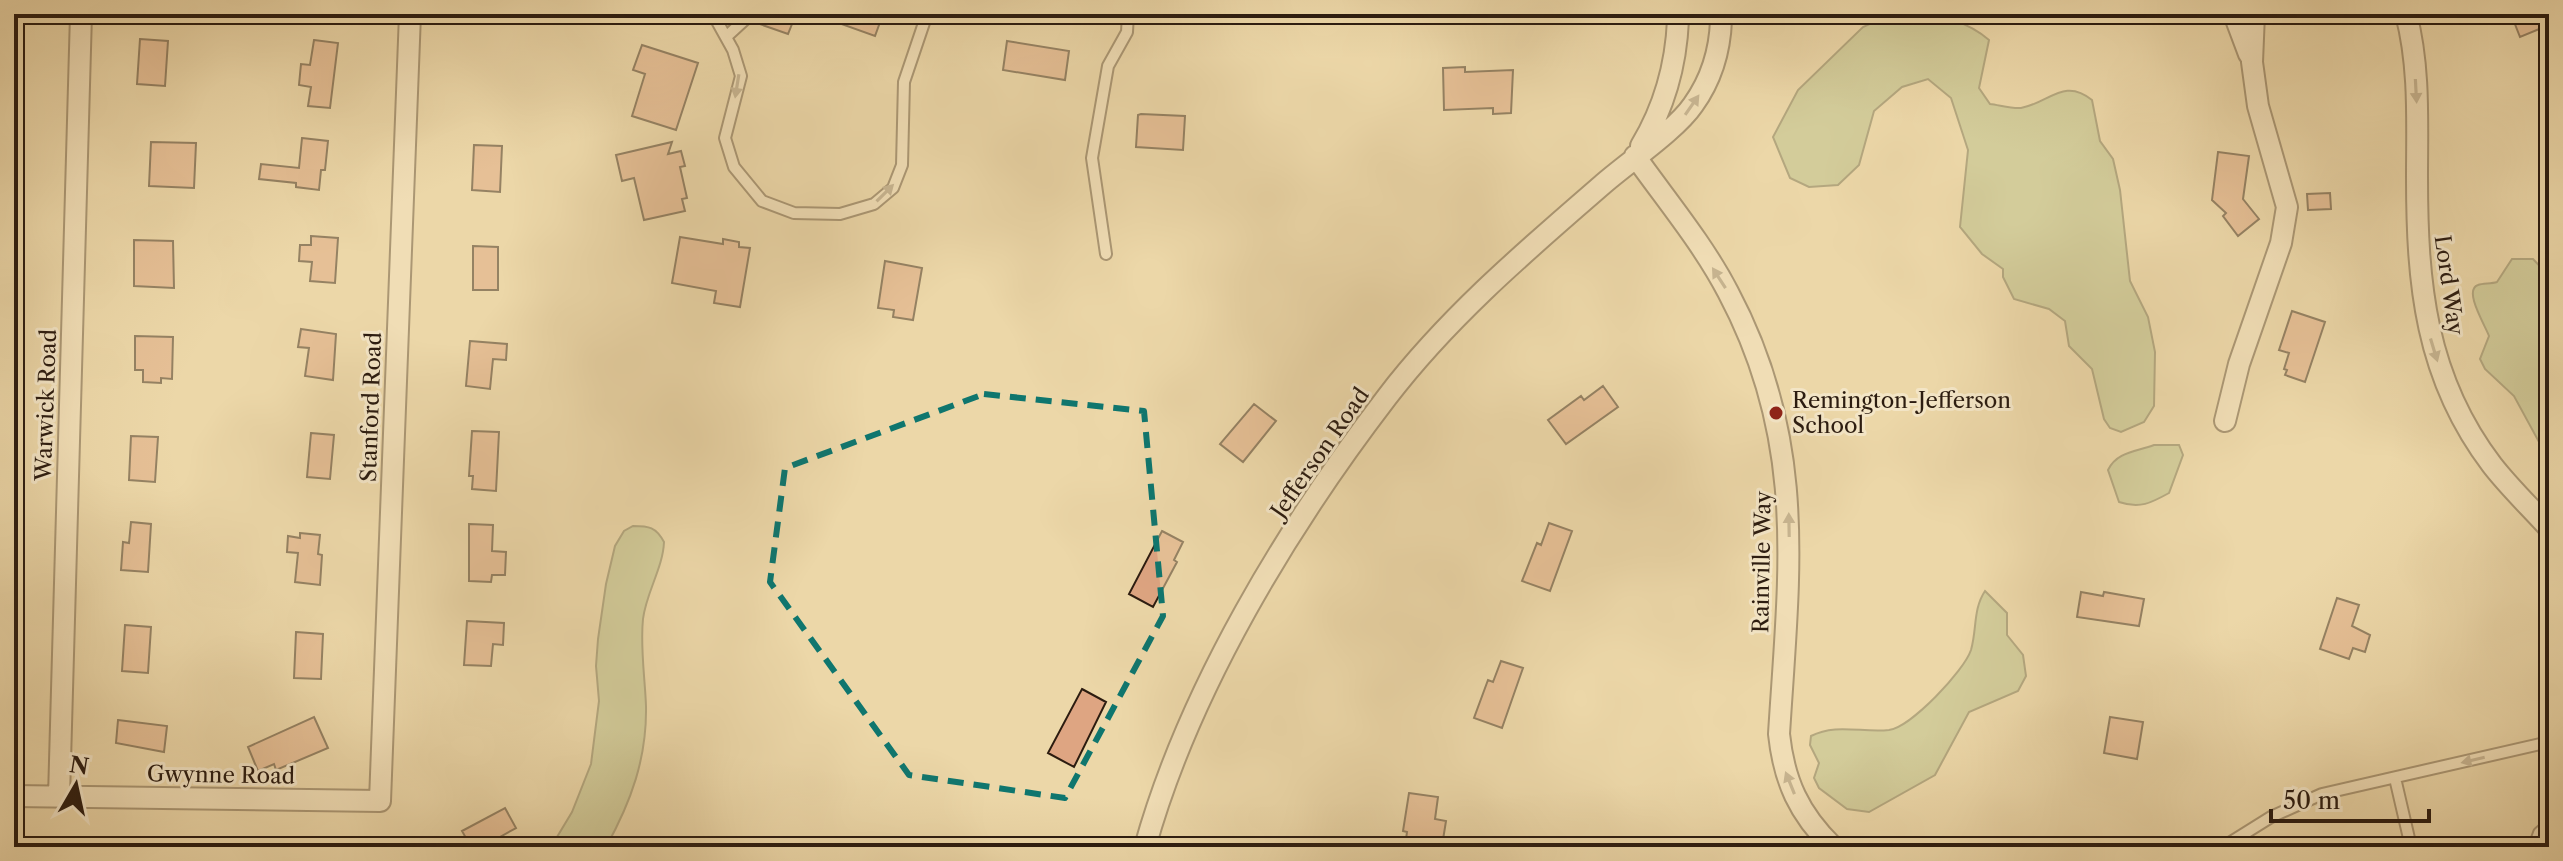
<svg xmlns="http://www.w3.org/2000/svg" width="2563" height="861" font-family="'Libre Caslon Text',serif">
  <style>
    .green { fill: #b3bf8b; stroke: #706e4e; stroke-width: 2 }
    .building { fill: #dea582; stroke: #2c1c10; stroke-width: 2 }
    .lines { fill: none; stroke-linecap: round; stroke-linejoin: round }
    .service-casing { stroke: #5c4b36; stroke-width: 14 }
    .minor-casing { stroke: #5c4b36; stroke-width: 24 }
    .service { stroke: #f3e5c6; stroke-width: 10 }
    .minor { stroke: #f3e5c6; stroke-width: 20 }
    .oneway { fill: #998b74 }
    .marked { fill: none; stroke: #0f766e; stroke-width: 6; stroke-dasharray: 16 10; stroke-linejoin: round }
    .poi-dot { fill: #8f2418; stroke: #f3e5c6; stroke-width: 3 }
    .labels { text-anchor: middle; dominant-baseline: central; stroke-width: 6; stroke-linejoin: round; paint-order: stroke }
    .street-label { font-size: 22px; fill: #2c1c10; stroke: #f3e5c6 }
    .poi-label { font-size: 22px; fill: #2c1c10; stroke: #f3e5c6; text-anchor: start }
  </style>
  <rect width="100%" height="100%" fill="#ecd7a8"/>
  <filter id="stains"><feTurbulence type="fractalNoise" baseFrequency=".0025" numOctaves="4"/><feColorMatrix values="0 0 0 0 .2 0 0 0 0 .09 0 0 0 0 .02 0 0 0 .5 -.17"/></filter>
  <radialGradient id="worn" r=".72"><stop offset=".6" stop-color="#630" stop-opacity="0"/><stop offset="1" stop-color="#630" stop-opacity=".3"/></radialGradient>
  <path class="green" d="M1910,14C1939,14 1967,21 1989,40L1979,88L1990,104C1999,105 2012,109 2021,108C2049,103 2064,77 2092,100L2100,141L2113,159L2120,190L2130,281L2148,317L2155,352L2154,406L2144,422L2121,432L2110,428L2104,419L2092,369L2069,346L2065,321L2049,309L2014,299L2003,277V269L1982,254L1960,227L1968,150L1951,98L1928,79L1902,87L1874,111L1859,165L1838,185L1809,187L1790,178L1773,137L1798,90L1863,27L1887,16Z
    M2512,259H2533L2549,276V445L2539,442L2514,396L2485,369L2480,359L2489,336C2485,325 2463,290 2478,285C2483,283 2491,284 2497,282Z
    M2154,445H2179L2183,455L2169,493C2151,503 2140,509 2119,502L2108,470C2117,452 2135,452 2154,445Z
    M633,526C649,526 656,527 664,542C663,568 646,593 643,619C640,647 645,678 646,706C647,758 631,802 606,847H551L572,812L591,764L599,701L596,666L598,639L606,584L615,546L624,531Z
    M1985,591L2007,613V635L2023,655L2026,676L2018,691L1969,712L1935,775L1869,812L1847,809L1819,788L1814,778L1819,763L1810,745L1811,736C1836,723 1862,733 1889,730C1911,727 1964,671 1971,650C1977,629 1973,609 1985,591Z"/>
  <path class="building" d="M759,14H796L788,34L754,22Z
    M820,14H883L875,36L819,16Z
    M2511,14H2538L2544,27L2520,37Z
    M140,39L168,41L165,86L137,84Z
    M314,40L338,43L330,108L308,106L311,87L299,85L301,64L310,65Z
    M1007,41L1069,51L1065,80L1003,70Z
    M642,45L698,63L676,130L632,116L645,74L633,70Z
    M1465,67V72L1513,70L1511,113L1493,114V108L1444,110L1443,68Z
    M1141,114L1185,116L1183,150L1136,147L1138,115Z
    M302,138L328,141L325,170H321L319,190L296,187V183L259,179L261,164L299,168Z
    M151,142L196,143L194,188L149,186Z
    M672,142L668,154L681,151L685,166L680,167L687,198L682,199L685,211L644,220L634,178L622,181L616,155Z
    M474,145L502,146L500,192L472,190Z
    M2218,152L2249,156L2243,199L2259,219L2238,236L2223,216L2226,213L2212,200Z
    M2330,193L2331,209L2308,210L2307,194Z
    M311,236L338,238L335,283L310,281L312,262L299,261L300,245H311Z
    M680,237L723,244V239L739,242V247L750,248L740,307L714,303L716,291L672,283Z
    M134,240L173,241L174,288L134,286Z
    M473,246L498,247V290H473Z
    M885,261L922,268L913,320L893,317L894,310L878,308Z
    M2292,311L2325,322L2305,382L2285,375L2287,370L2284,369L2289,353L2279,350Z
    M301,329L336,334L333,380L305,376L309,348L298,347Z
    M135,336L173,337L172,379L161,378V383L143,382V370H135Z
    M470,341L507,344L506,360L493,359L490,389L466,386Z
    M1603,386L1618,407L1566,444L1548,420L1581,396L1584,400Z
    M1254,404L1276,421L1243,462L1220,444Z
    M472,431L499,432L496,491L472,489L473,476H469Z
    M311,433L334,435L330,479L307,477Z
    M131,436L158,437L155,482L129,480Z
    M131,522L151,524L148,572L121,570L123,542L129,543Z
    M1549,523L1572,531L1550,591L1522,581L1537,543L1541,545Z
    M469,524L493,525L492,551L506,552L505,575H492L491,582L469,581Z
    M1162,531L1183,542L1174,560L1177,562L1153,607L1129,594Z
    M300,533L320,535L318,554L322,555L320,585L295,582L298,553L287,552L288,536L300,538Z
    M2081,592L2103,596L2104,592L2144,599L2139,626L2077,617Z
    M2337,598L2359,605L2352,626L2370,635L2365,652L2353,648L2349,659L2320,649Z
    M467,621L504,623L503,645L493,644L491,666L464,665Z
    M125,625L151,627L148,673L122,671Z
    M296,632L323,634L321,679L294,678Z
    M1501,661L1523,668L1502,728L1474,718L1488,680L1493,682Z
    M1082,689L1106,702L1074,767L1048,753Z
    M314,717L328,748L276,770L274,764L258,771L248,747Z
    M2110,717L2143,722L2137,759L2104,753Z
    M118,720L167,726L164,752L116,743Z
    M1409,793L1438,797L1435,819L1446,821L1442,846L1405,847L1407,832L1403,831Z
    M505,808L516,828L482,847H471L462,831Z"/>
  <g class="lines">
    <defs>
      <path id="service" d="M713,14L733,50L741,76L725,138L734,167L762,201L794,213L840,214L874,204L893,188L902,165L904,82L927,14
        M726,37L751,14
        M1106,254L1092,158L1108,66L1127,32L1128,14
        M2395,778L2411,847
        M2223,847L2271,817L2322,794L2549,742
        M2534,847L2539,833L2549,824"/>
      <path id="minor" d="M2234,14L2249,54
        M2406,14C2420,67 2417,123 2417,177C2417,283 2425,377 2492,465C2509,487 2530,507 2549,528
        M1641,146C1665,106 1676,66 1678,20L1684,14
        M1635,156C1667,201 1703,244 1728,292C1808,442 1789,573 1779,734C1784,781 1799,814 1833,847
        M2225,421L2239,364L2281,243L2287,207L2258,106L2252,62L2254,14
        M14,796L380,801L410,14
        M59,797L81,14
        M1145,847C1189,689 1288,526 1387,397C1448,317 1527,250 1602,185C1627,163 1676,130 1693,105C1711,80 1720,50 1721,20L1715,14"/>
    </defs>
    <use href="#service" class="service-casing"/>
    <use href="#minor" class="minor-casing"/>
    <use href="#service" class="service"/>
    <use href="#minor" class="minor"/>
  </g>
  <defs><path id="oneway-solid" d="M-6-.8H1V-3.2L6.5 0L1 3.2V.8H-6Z" transform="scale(2)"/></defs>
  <g class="oneway">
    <use href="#oneway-solid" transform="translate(737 86) rotate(99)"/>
    <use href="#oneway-solid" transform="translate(2416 91) rotate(87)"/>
    <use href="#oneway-solid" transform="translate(1692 105) rotate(-55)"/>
    <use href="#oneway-solid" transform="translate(885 193) rotate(-45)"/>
    <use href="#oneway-solid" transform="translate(1719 278) rotate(-123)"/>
    <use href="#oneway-solid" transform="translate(2434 350) rotate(73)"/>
    <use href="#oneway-solid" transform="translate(1789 525) rotate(-91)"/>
    <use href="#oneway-solid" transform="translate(2473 760) rotate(167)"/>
    <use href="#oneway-solid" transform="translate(1790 783) rotate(-112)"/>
  </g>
  <path d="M0 0H2563V861H0ZM984,394L1144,411L1163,616L1065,798L909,775L770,582L785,468Z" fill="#ecd7a8" fill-opacity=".55" fill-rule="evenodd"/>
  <path class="marked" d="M984,394L1144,411L1163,616L1065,798L909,775L770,582L785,468Z"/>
  <circle class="poi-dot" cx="1776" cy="413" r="8"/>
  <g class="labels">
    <g class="street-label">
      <text transform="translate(2449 285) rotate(82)">Lord Way</text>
      <text transform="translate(46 405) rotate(-88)">Warwick Road</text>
      <text transform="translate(371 407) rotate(-88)">Stanford Road</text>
      <text transform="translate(1320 453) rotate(-55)">Jefferson Road</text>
      <text transform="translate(1762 562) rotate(-89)">Rainville Way</text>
      <text transform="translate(221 775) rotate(1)">Gwynne Road</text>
    </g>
    <g class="poi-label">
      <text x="1792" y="400">Remington-Jefferson<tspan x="1792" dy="25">School</tspan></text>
    </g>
  </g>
  <rect width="2563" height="861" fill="none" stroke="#ecd7a8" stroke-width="48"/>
  <rect x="16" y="16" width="2531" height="829" fill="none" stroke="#2c1c10" stroke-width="4"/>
  <rect x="24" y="24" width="2515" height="813" fill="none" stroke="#2c1c10" stroke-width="2"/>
  <g transform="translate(76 785) rotate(9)" stroke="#f3e5c6" stroke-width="6" paint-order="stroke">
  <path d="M0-6L14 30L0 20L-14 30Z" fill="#2c1c10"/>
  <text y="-12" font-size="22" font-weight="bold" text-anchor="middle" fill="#2c1c10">N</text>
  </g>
  <path d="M2271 809v12h158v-12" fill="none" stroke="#2c1c10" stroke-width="4"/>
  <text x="2283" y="809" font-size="24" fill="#2c1c10" stroke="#f3e5c6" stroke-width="6" paint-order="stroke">50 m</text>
  <rect width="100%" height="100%" filter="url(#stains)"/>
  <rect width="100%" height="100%" fill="url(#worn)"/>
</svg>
